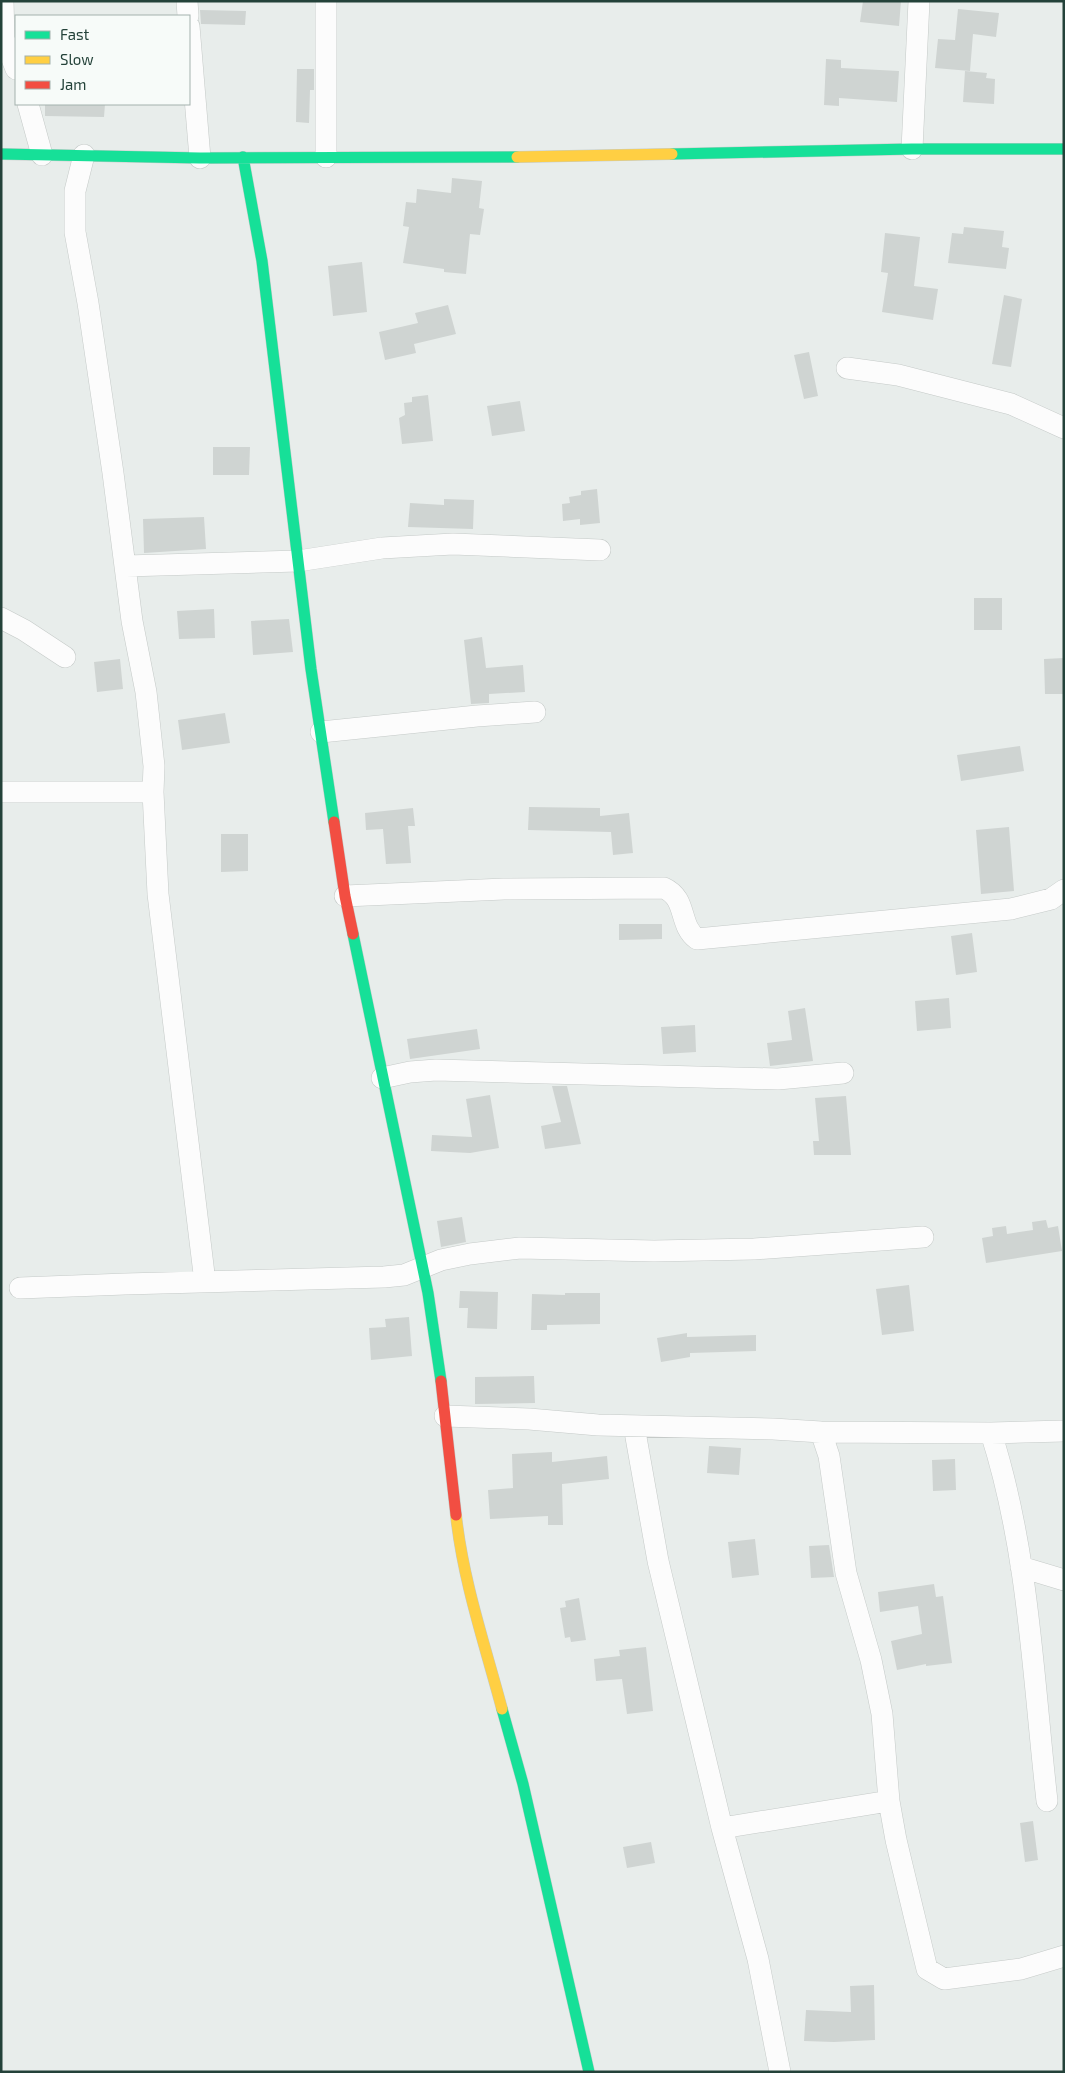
<svg xmlns="http://www.w3.org/2000/svg" width="1065" height="2073" font-family="'Exo 2',sans-serif">
  <style>
    .building { fill: #cfd4d2 }
    .lines { fill: none; stroke-linecap: round; stroke-linejoin: round }
    .street-casing { stroke: #c5cac8; stroke-width: 22 }
    .fast-casing { stroke: #c3cbc8; stroke-width: 12 }
    .slow-casing { stroke: #c3cbc8; stroke-width: 12 }
    .jam-casing { stroke: #c3cbc8; stroke-width: 12 }
    .street { stroke: #fcfcfc; stroke-width: 21 }
    .fast { stroke: #16e098; stroke-width: 11 }
    .slow { stroke: #ffcf43; stroke-width: 11 }
    .jam { stroke: #f24e42; stroke-width: 11 }
  </style>
  <rect width="100%" height="100%" fill="#e8edeb"/>
  <path class="building" d="M863,1H901L899,26L860,22Z
    M958,9L999,13L996,37L973,34L970,71L935,68L938,39L955,40Z
    M200,10L246,11L245,25L201,24Z
    M826,59L841,60V68L899,71L897,102L839,98V106L824,105Z
    M297,69H314V90H310L309,123L296,122Z
    M965,71L987,73L986,78L995,79L994,104L963,102Z
    M45,104H105L104,117L45,116Z
    M452,178L482,181L479,208L484,209L480,235L470,234L466,274L444,272V269L403,263L409,227L403,226L406,202L416,203L417,189L451,193Z
    M964,227L1004,231L1002,247L1009,248L1006,269L948,263L952,233L963,234Z
    M885,233L920,237L914,286L938,289L933,320L882,312L888,273L881,272Z
    M362,262L367,312L333,316L328,266Z
    M1004,295L1022,299L1011,367L992,364Z
    M448,305L456,334L414,344L416,353L385,360L379,332L418,323L415,313Z
    M809,352L818,396L804,399L794,355Z
    M428,395L433,441L402,444L399,418L405,415L404,403L412,402V397Z
    M520,401L525,431L492,436L487,406Z
    M213,447H250L249,475H213Z
    M597,489L600,523L580,525V519L563,521L562,504L570,503L569,497L581,495V491Z
    M444,499L474,500L473,529L408,527L410,503L444,505Z
    M204,517L206,549L144,553L143,519Z
    M974,598H1002V630H974Z
    M214,609L215,638L179,639L177,611Z
    M289,619L293,652L253,655L251,621Z
    M482,637L486,668L523,665L525,692L489,694V703L471,704L464,640Z
    M1064,658V694H1045L1044,659Z
    M120,659L123,689L97,692L94,662Z
    M225,713L230,743L182,750L178,720Z
    M1020,746L1024,771L961,781L957,755Z
    M529,807L600,808V816L629,813L633,853L613,855L611,832L528,830Z
    M413,808L415,826H408L411,863L386,864L383,829L366,830L365,813Z
    M1009,827L1014,891L981,894L976,830Z
    M221,834H248V871L221,872Z
    M619,924H662V939L619,940Z
    M972,933L977,972L956,975L951,936Z
    M949,998L951,1028L917,1031L915,1001Z
    M805,1008L813,1061L770,1066L767,1043L792,1040L788,1011Z
    M695,1025L696,1052L663,1054L661,1027Z
    M477,1029L480,1049L410,1059L407,1039Z
    M552,1086H567L581,1144L545,1149L541,1126L561,1122Z
    M490,1095L499,1148L470,1153L431,1151L432,1135L472,1137L466,1099Z
    M846,1096L851,1155H814L813,1141H819L815,1098Z
    M462,1217L466,1242L441,1247L437,1221Z
    M1046,1220L1048,1228L1058,1226L1062,1251L986,1263L982,1238L993,1236L992,1228L1006,1226L1007,1234L1033,1230L1032,1222Z
    M909,1285L914,1331L882,1335L876,1289Z
    M460,1291L498,1292L497,1329L467,1328L468,1308H459Z
    M565,1293H600V1324L547,1325V1330H531L532,1294L565,1295Z
    M409,1317L412,1356L371,1360L369,1328L386,1327L385,1319Z
    M687,1333V1337L756,1335V1351L690,1353V1357L661,1362L657,1338Z
    M534,1376L535,1403L475,1404V1377Z
    M709,1446L741,1448L739,1475L707,1473Z
    M552,1452V1462L607,1456L609,1479L562,1484L563,1525H548V1516L490,1519L488,1490L513,1488L512,1454Z
    M955,1459L956,1490L933,1491L932,1460Z
    M755,1539L759,1575L732,1578L728,1542Z
    M829,1545L834,1577L811,1578L809,1546Z
    M934,1584L936,1597L943,1596L952,1663L926,1666V1664L897,1670L891,1641L922,1634L918,1606L880,1612L878,1592Z
    M579,1598L586,1640L571,1642L570,1637L565,1638L560,1608L566,1607L565,1601Z
    M646,1647L653,1711L627,1714L622,1679L596,1681L594,1659L620,1656L619,1650Z
    M1033,1821L1038,1860L1025,1862L1020,1823Z
    M651,1842L655,1863L627,1868L623,1847Z
    M874,1985L875,2040L834,2042L804,2041L806,2010L851,2012L850,1986Z"/>
  <g class="lines">
    <defs>
      <path id="street" d="M3,1L4,39L16,69
        M187,1L188,16
        M189,26L200,158
        M28,104L42,155
        M912,149L919,1
        M84,155L75,191V232L88,303L113,473L132,621L146,692L154,766L153,792L158,894L205,1282
        M326,157V1
        M847,368L898,375L1011,404L1064,428
        M126,566L298,561L382,548L453,544L600,550
        M1,618L24,630L65,657
        M321,732L477,716L535,712
        M1,792H153
        M345,896L504,889L664,888C688,899 678,925 697,939L1011,909L1051,899L1064,890
        M382,1078L410,1072L436,1070L778,1079L843,1073
        M20,1288L125,1284L384,1277L404,1275L441,1260L470,1254L520,1248L654,1251L754,1249L923,1237
        M445,1416L529,1419L598,1425L773,1429L821,1432L991,1433L1064,1431
        M634,1426L658,1561L722,1828L758,1959L780,2072
        M821,1432L829,1456L846,1573L871,1660L882,1714L889,1801L896,1840L927,1969L944,1979L1021,1969L1064,1956
        M991,1433C1029,1552 1033,1678 1047,1801
        M1021,1567L1064,1580
        M722,1828L889,1801"/>
      <path id="fast" d="M1,154L200,158L517,157
        M672,154L912,149H1064
        M243,157L262,261L311,669L334,822
        M353,934L428,1293L441,1381
        M502,1709L523,1784L589,2072"/>
      <path id="slow" d="M517,157L672,154
        M456,1515C463,1581 485,1645 502,1709"/>
      <path id="jam" d="M334,822L345,896L353,934
        M441,1381L456,1515"/>
    </defs>
    <use href="#street" class="street-casing"/>
    <use href="#fast" class="fast-casing"/>
    <use href="#slow" class="slow-casing"/>
    <use href="#jam" class="jam-casing"/>
    <use href="#street" class="street"/>
    <use href="#fast" class="fast"/>
    <use href="#slow" class="slow"/>
    <use href="#jam" class="jam"/>
  </g>
  <rect width="1065" height="2073" fill="none" stroke="#24423a" stroke-width="5"/>
  <rect x="15" y="15" width="175" height="90" fill="#f7fbf9" stroke="#a3b1ad"/>
  <rect x="25" y="31" width="25" height="8" fill="#16e098" stroke="#a3b1ad"/>
  <text x="60" y="40" font-size="15" fill="#24423a">Fast</text>
  <rect x="25" y="56" width="25" height="8" fill="#ffcf43" stroke="#a3b1ad"/>
  <text x="60" y="65" font-size="15" fill="#24423a">Slow</text>
  <rect x="25" y="81" width="25" height="8" fill="#f24e42" stroke="#a3b1ad"/>
  <text x="60" y="90" font-size="15" fill="#24423a">Jam</text>
</svg>
